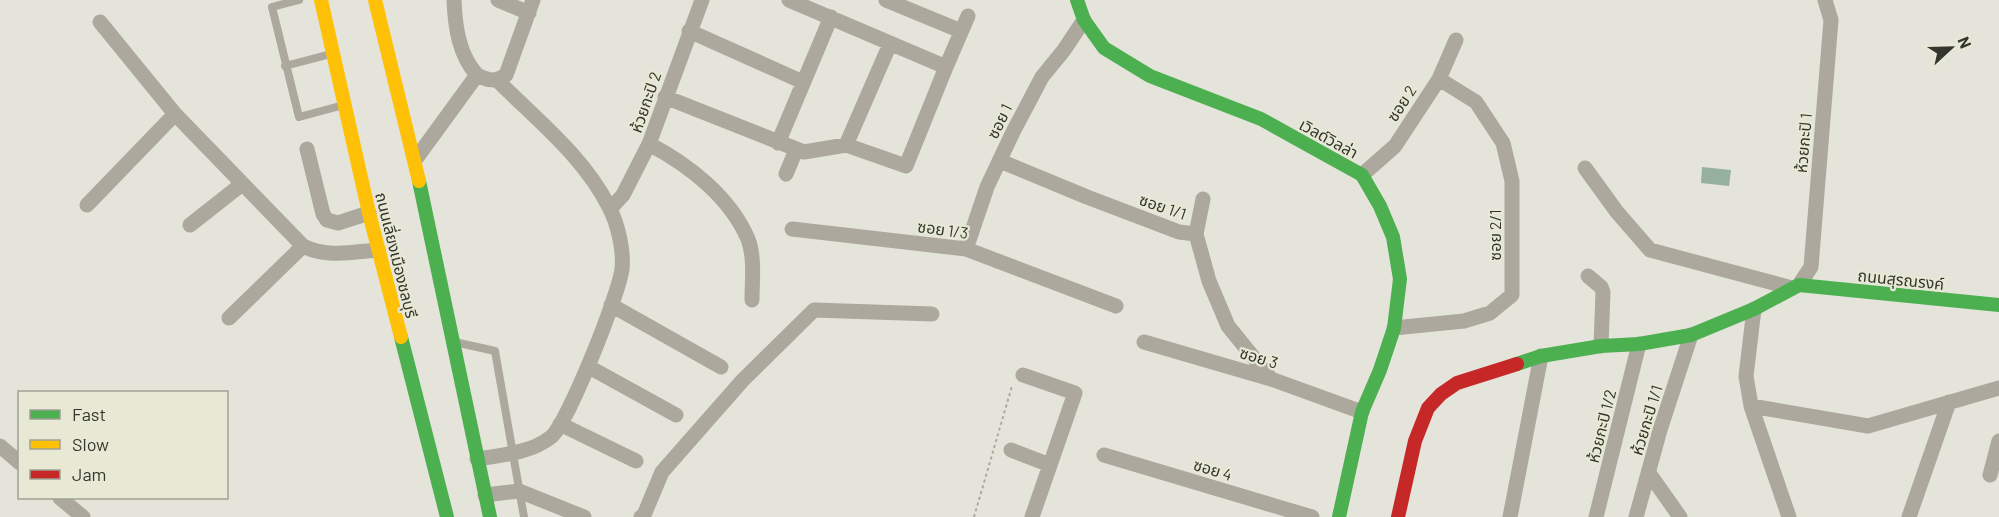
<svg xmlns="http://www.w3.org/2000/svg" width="1999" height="517" font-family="Barlow,'Noto Sans Thai',sans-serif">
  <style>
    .water { fill: #95b19e }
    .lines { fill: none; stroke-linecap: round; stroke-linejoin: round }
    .path { stroke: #aca99f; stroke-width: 2; stroke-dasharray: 3 3; stroke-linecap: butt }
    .lane { stroke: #aca89d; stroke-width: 8 }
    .street { stroke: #aca89d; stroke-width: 15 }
    .fast { stroke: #4caf50; stroke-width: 14 }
    .slow { stroke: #ffc107; stroke-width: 14 }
    .jam { stroke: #c62828; stroke-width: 14 }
    .labels { text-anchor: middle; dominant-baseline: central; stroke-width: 4.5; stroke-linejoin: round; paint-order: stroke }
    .street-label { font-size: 16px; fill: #34352d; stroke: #e7e9d5 }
  </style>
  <rect width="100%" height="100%" fill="#e4e4da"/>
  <path class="water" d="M1702,167L1731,170L1729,186L1701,183Z"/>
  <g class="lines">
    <path class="path" d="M974,517L1012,386"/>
    <path class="lane" d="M299,0L272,7L299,117L340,106
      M285,66L327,55
      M459,343L495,351L524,517"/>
    <path class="street" d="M454,0C455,27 459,55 477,75
      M498,0L529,13
      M886,0L961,31
      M100,22L175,114
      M689,31L803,82
      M946,67L968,16
      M665,97L804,152L846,145L906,166L946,67L789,0
      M778,143L831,17
      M649,144C689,165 730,197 748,239C755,257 752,281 752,300
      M846,145L890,44
      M307,149L323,214L327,220L338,223L369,213
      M415,160L477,75C489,81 495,82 506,75L533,0
      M1000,161L1087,197L1179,232L1196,234L1209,281L1228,326L1271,379
      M1585,168L1617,212L1650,250L1792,288
      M786,174L796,150
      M1362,175L1395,146L1439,79L1456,40
      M87,205L175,114L303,246C326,258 353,252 378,250
      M610,209L623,195L649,144L702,0
      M190,225L242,184
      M792,229L966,249L1116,306
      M1196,234L1203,199
      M966,249L987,187L1013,132L1042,77L1064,50L1084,20
      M1588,276L1601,287L1603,292L1601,346
      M1799,285L1811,267L1831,20L1825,0
      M611,305L721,367
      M1754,309L1746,376L1751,406L1789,517
      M229,318L303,246
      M1394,328L1464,321L1490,313L1512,295V181L1503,143L1476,102L1439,79
      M1144,342L1271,379L1362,412
      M589,367L676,415
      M1023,375L1075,393L1032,517
      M1751,406L1868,426L1999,388
      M560,424L636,461
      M0,446L20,463
      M1011,450L1050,465
      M1104,455L1312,517
      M477,459C502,455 531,453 551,437C568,423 619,294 622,269C624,251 618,224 609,207C584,157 537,120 498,81
      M1649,473L1680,517
      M1990,475L1999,441
      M485,495L519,491L584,517
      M60,498L83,517
      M641,517L644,515L662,472L742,381L814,310L932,314
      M1510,517L1541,356
      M1596,517L1639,344
      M1636,517L1660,430L1691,335
      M1909,517L1949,402"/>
    <path class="fast" d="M1077,0L1084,20L1104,48L1150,76L1261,119L1362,175L1380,206L1393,237L1400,279L1394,328L1380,370L1362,412L1339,517
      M419,181L490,517
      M401,337L447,517
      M1517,364L1541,356L1601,346L1639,344L1691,335L1754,309L1799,285L1999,305"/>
    <path class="slow" d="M321,0L369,213L401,337
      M375,0L419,181"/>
    <path class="jam" d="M1398,517L1415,441L1428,408L1441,394L1457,383L1517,364"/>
  </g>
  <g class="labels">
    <g class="street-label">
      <text transform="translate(645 102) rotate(-71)">ห้วยกะปิ 2</text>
      <text transform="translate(1401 103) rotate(-57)">ซอย 2</text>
      <text transform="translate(999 121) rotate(-64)">ซอย 1</text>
      <text transform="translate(1329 138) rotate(29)">เวิลด์วิลล่า</text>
      <text transform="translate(1803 143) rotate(-85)">ห้วยกะปิ 1</text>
      <text transform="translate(1163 206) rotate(19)">ซอย 1/1</text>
      <text transform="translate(943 229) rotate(8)">ซอย 1/3</text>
      <text transform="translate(1494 235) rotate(-90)">ซอย 2/1</text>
      <text transform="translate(397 255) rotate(76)">ถนนเลี่ยงเมืองชลบุรี</text>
      <text transform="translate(1901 279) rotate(6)">ถนนสุรณรงค์</text>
      <text transform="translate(1259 357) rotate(17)">ซอย 3</text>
      <text transform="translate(1646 420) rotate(-73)">ห้วยกะปิ 1/1</text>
      <text transform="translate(1601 426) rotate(-76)">ห้วยกะปิ 1/2</text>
      <text transform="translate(1213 469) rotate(17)">ซอย 4</text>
    </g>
  </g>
  <rect x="18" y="391" width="210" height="108" fill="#e7e9d5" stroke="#9fa192" stroke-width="1.5"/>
  <rect x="30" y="410" width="30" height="9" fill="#4caf50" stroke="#9fa192" stroke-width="1.5"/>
  <text x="72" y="421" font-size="18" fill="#34352d">Fast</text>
  <rect x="30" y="440" width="30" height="9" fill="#ffc107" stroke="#9fa192" stroke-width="1.5"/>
  <text x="72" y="451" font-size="18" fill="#34352d">Slow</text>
  <rect x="30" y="470" width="30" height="9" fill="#c62828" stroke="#9fa192" stroke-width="1.5"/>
  <text x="72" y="481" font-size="18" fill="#34352d">Jam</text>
  <g transform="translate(1951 48) rotate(68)" stroke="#e7e9d5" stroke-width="4.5" paint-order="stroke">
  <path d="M0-4.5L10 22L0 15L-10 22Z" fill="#34352d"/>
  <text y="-9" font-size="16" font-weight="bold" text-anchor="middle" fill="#34352d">N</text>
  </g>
</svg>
